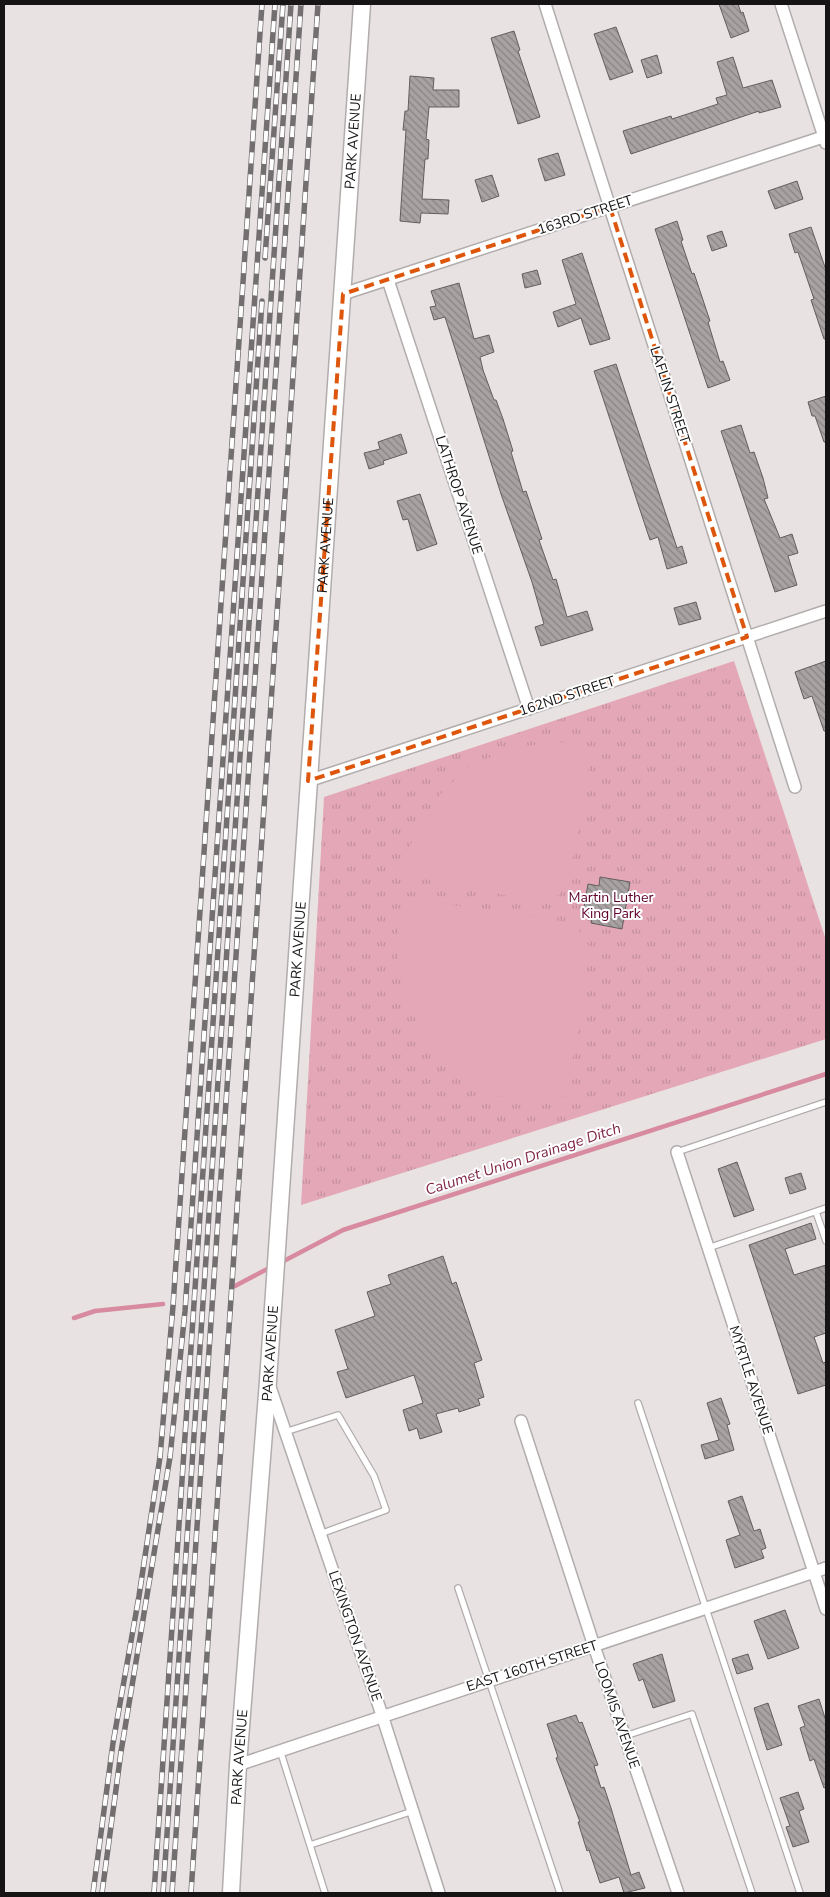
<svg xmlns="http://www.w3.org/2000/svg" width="830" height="1897" font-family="'Nunito Sans',sans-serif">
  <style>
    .park { fill: url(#park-tufts) }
    .pitch { fill: #e4a7b7 }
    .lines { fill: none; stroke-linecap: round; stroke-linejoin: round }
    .stream { stroke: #d78aa0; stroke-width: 4.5 }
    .building { fill: url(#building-back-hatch); stroke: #645e5f }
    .lane-casing { stroke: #b2acad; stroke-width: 8 }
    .street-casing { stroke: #b2acad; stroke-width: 14 }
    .secondary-casing { stroke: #b2acad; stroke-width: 19 }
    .lane { stroke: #fff; stroke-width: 5.5 }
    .street { stroke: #fff; stroke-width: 11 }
    .secondary { stroke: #fff; stroke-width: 16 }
    .rail-casing { stroke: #736f70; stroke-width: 5.5 }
    .rail { stroke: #fff; stroke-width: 4; stroke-dasharray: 11; stroke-linecap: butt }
    .marked { fill: none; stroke: #de560c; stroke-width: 4; stroke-dasharray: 10 6; stroke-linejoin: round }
    .labels { text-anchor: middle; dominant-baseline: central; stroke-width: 4; stroke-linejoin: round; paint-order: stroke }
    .street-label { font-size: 14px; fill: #161414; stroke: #fff }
    .park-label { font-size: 14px; fill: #5f002c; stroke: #fff }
    .water-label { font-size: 15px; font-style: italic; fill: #802547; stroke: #fff }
  </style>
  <defs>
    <pattern id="park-tufts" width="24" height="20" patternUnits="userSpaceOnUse" patternTransform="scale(1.25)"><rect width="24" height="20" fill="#e4a7b7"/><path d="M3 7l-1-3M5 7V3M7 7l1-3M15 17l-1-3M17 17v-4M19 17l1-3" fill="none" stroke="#c38f9c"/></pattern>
    <pattern id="building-back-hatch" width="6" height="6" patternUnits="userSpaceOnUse" patternTransform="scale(1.25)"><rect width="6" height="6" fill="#a8a2a3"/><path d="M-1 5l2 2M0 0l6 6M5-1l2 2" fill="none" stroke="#888384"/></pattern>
  </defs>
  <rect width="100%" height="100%" fill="#e8e2e3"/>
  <path class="park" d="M734,661L826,940V1039L301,1205L324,797Z"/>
  <path class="pitch" d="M558,742L592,747C587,773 575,885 557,897C552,901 544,901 538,902L399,874L419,823L443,791L472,764L517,747Z
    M404,898L574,923L590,948L567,1096L528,1098L485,1095L444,1066L420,1031L403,982L396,947Z"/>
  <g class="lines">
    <path class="stream" d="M280,1263L343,1230L826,1074
      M235,1286L271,1267
      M74,1318L95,1311L163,1304"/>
  </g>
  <path class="building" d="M719,4H738L741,13L743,12L749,31L731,38Z
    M616,27L633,72L610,80L594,34Z
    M514,31L520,50L518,51L540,117L518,124L491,38Z
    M657,55L662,73L647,78L641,60Z
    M733,57L743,88L772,80L781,107L759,113V111L631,154L623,131L671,116L672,119L718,104L716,98L727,95L717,62Z
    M410,76L434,78L433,90H459V107H429L426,139L429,140L428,159H425L422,199L449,200L448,214L421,213L420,223L400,221L406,130H403L405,111H408Z
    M558,153L565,175L545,181L538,159Z
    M492,175L499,196L482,202L475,180Z
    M797,181L803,199L775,209L768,191Z
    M677,221L683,240L681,241L692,274L694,273L710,321L708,322L720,362L723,361L730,380L708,388L655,229Z
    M811,227L826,270V339H824L811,300L814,299L798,252L795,253L789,234Z
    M722,231L727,246L712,251L707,236Z
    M582,253L610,339L590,345L581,318L558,327L553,312L576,304L562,260Z
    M537,270L541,284L525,288L522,274Z
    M459,283L474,339L489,335L494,352L480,357L483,370L494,400H496L503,419L513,451L511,452L523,492L526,491L542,539L539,540L553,580L556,579L567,617L587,611L593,630L541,646L535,627L544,624L532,582L501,494L445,317L434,320L430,307L436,306L431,291Z
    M616,364L677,548L682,546L687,563L667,569L658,537L650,540L594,371Z
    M826,396V442H824L815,416H812L808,402Z
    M741,425L750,453L754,452L763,478L768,498L764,499L780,538L792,534L798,553L788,556L797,585L775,592L721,431Z
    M401,434L407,453L383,461L384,464L369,469L364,453L380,449L378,442Z
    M420,494L437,544L417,551L408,519L403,520L397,501Z
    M696,602L701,619L679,625L674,608Z
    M826,661V731H824L812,696L804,699L795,672Z
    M600,877L630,882L622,929L591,923L592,914L583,913L588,884L599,886Z
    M737,1162L754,1210L734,1217L718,1169Z
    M801,1173L806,1189L790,1194L785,1178Z
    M811,1223L816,1239L785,1249L794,1275L826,1265V1333L814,1337L823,1363L826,1362V1385L798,1394L749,1245Z
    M443,1256L452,1284L456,1282L482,1360L474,1363L484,1397L478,1399L480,1405L459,1412L458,1408L436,1414L442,1432L420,1439L417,1428L409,1431L403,1410L423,1403L414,1375L346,1398L337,1372L348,1369L335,1330L375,1316L367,1292L391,1284L388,1275Z
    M721,1398L730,1424L727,1425L734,1450L705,1459L701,1445L719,1440L707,1403Z
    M742,1496L754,1531L760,1529L766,1548L761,1550L764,1558L735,1568L726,1540L740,1535L728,1501Z
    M785,1610L799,1648L768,1659L754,1621Z
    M662,1654L675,1701L653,1708L643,1679L639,1681L633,1664Z
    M748,1654L753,1669L737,1674L732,1659Z
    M819,1699L826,1721V1787L824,1788L814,1759L810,1761L800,1728L805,1726L798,1706Z
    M768,1703L782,1745L767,1750L754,1708Z
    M576,1715L579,1723L582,1722L598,1765L594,1766L601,1788L604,1787L611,1808L631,1875L639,1872L645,1888L624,1893L619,1877L600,1883L589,1850L587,1851L578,1822H580L556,1758L558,1757L547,1724Z
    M798,1792L804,1809L799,1811L809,1842L793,1847L786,1827L790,1826L780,1798Z"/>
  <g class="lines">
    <defs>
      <path id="lane" d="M677,1152L826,1102
        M816,1212L826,1241
        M708,1248L826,1208
        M638,1403L800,1893
        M285,1432L338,1415L374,1476L386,1510L320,1534
        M458,1588L560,1893
        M625,1736L692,1714L752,1893
        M280,1750L325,1893
        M310,1845L413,1811"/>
      <path id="street" d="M545,4L795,787
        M781,4L826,143
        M388,280L529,709
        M343,294L826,136
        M308,781L826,611
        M677,1152L826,1609
        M270,1387L382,1715L439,1893
        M521,1421L594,1646L678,1893
        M238,1765L826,1568"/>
      <g id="secondary">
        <path id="s1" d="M231,1893L238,1765L268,1381L362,4"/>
      </g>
    </defs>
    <use href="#lane" class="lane-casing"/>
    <use href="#street" class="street-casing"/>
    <use href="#secondary" class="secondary-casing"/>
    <use href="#lane" class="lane"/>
    <use href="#street" class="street"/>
    <use href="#secondary" class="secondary"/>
    <defs>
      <path id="rail" d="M265,258L283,4
        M93,1893L113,1743L139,1596L160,1457L173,1306L262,4
        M102,1893L121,1752L170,1457L185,1311L275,4
        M154,1893L262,301
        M163,1893L291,4
        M172,1893L301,4
        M191,1893L318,4"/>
    </defs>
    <use href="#rail" class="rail-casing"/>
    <use href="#rail" class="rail"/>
  </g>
  <path class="marked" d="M610,207L747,637L308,781L343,294Z"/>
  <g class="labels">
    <g class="street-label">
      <text stroke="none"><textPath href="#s1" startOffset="1756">PARK AVENUE</textPath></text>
      <text transform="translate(585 215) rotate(-18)">163RD STREET</text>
      <text transform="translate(670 395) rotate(72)">LAFLIN STREET</text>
      <text transform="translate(459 495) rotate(72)">LATHROP AVENUE</text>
      <text stroke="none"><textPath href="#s1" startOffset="1351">PARK AVENUE</textPath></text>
      <text transform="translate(567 696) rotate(-18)">162ND STREET</text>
      <text stroke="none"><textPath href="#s1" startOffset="946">PARK AVENUE</textPath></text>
      <text stroke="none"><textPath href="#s1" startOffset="541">PARK AVENUE</textPath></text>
      <text transform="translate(751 1380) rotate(72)">MYRTLE AVENUE</text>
      <text transform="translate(355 1636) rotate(71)">LEXINGTON AVENUE</text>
      <text transform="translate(532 1666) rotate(-18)">EAST 160TH STREET</text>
      <text transform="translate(617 1715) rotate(71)">LOOMIS AVENUE</text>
      <text stroke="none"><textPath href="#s1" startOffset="136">PARK AVENUE</textPath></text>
    </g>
    <g class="park-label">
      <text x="611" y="897">Martin Luther<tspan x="611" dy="16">King Park</tspan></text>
    </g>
    <g class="water-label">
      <text transform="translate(523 1159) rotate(-18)">Calumet Union Drainage Ditch</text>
    </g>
  </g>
  <rect width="830" height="1897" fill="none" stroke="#161414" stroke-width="10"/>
</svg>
